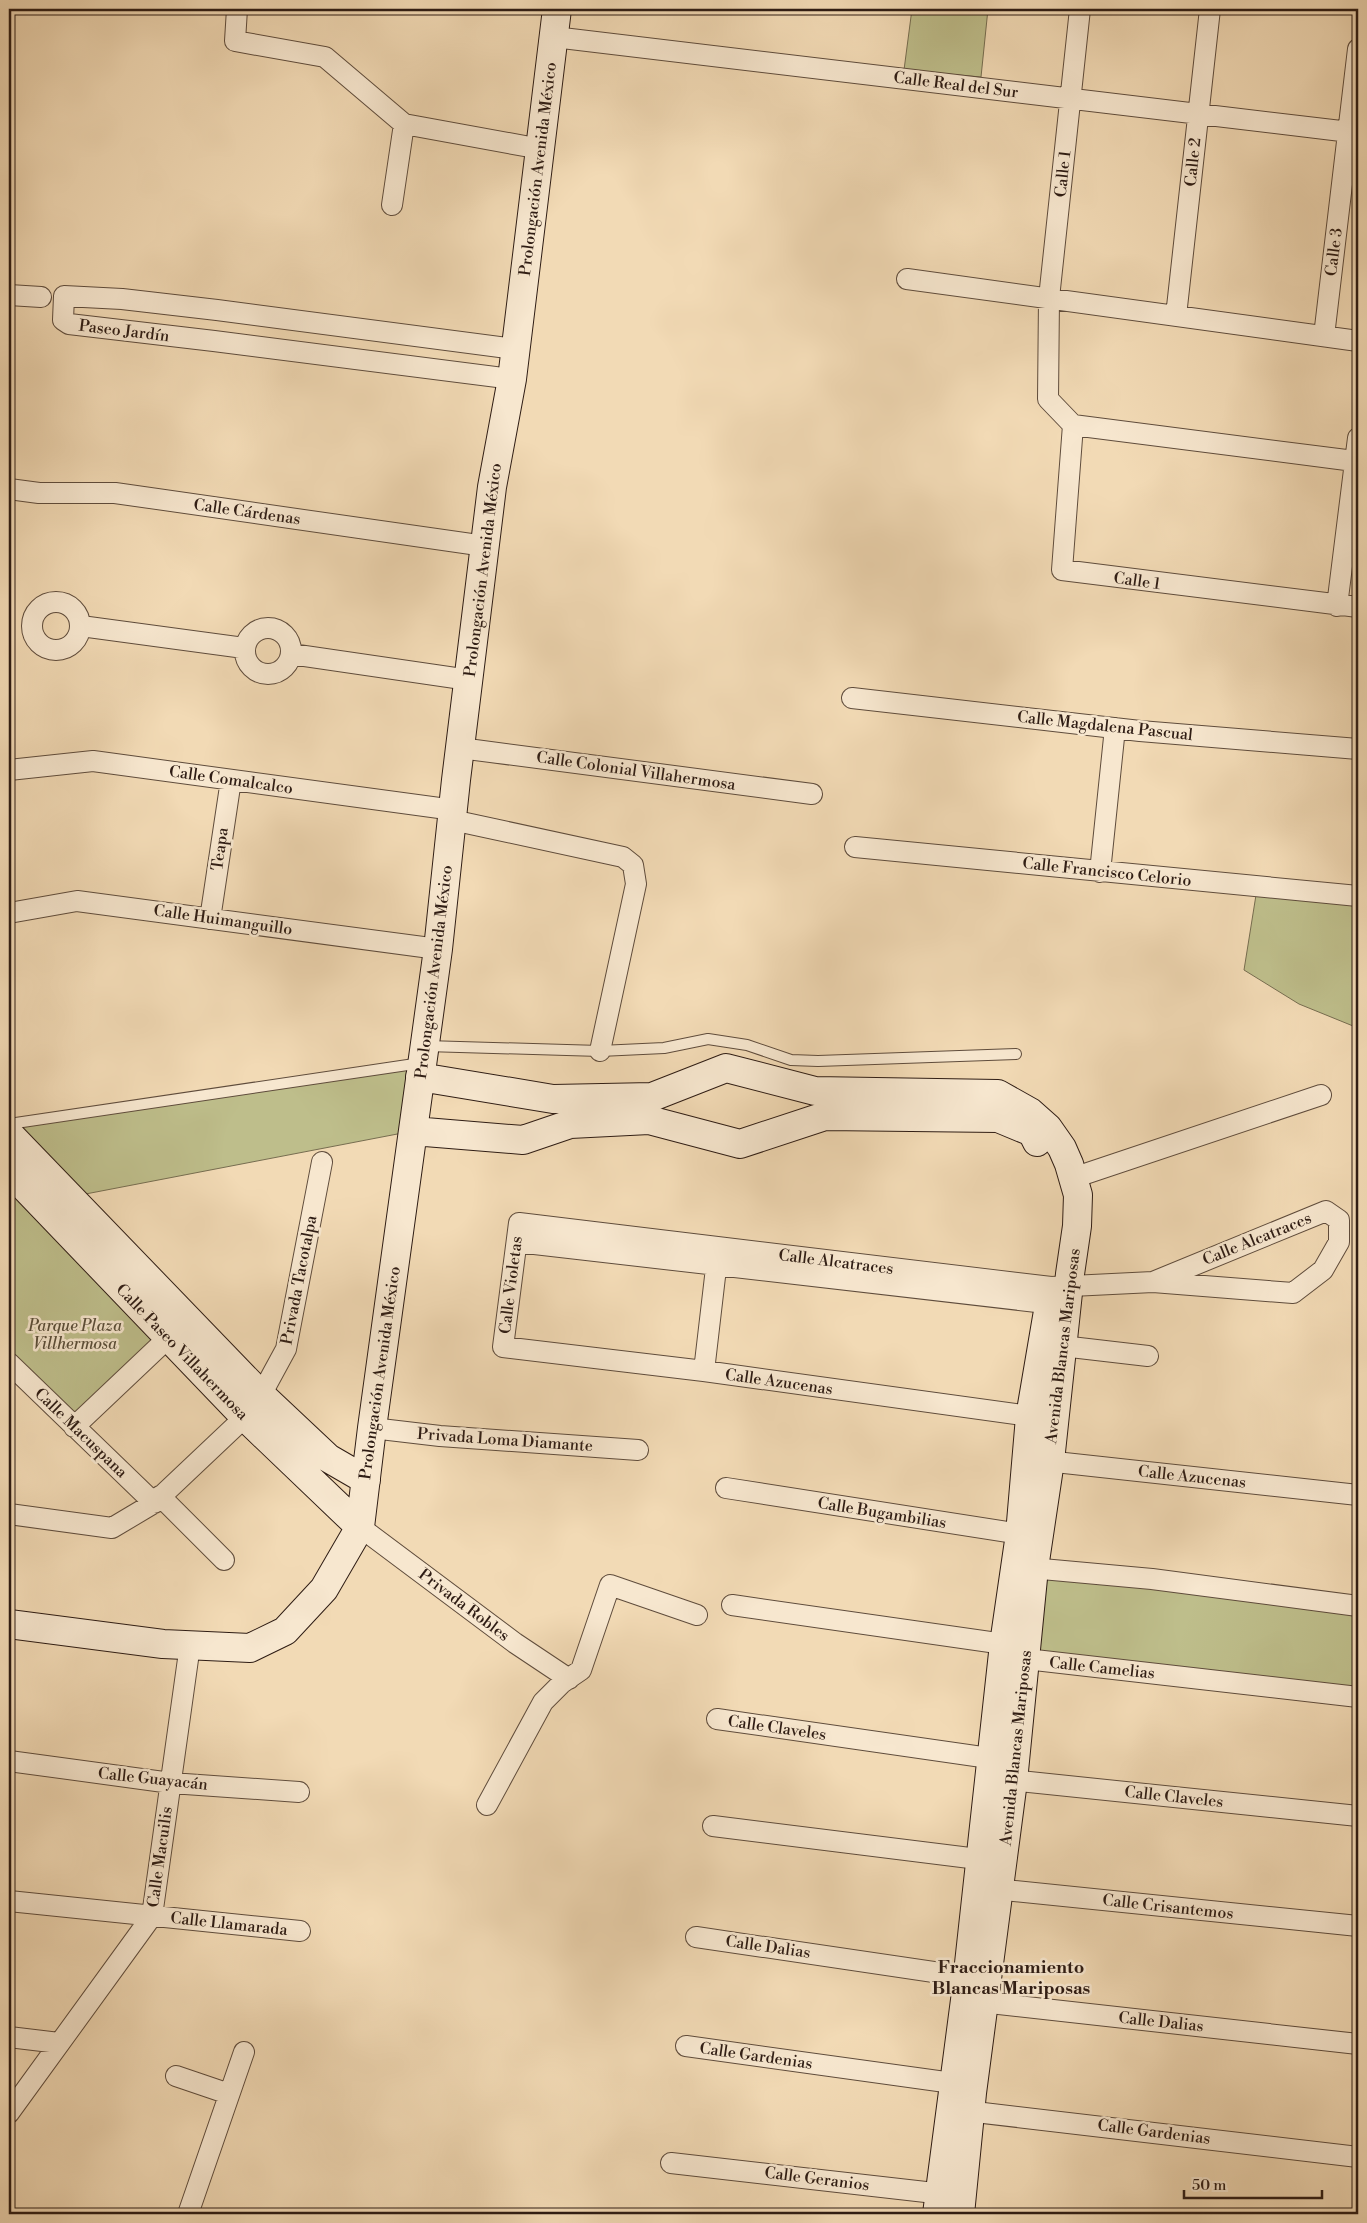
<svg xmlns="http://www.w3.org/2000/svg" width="1367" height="2223" font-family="'Libre Bodoni',serif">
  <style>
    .green { fill: #bebe8b; stroke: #766d50 }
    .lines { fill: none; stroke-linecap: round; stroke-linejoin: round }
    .lane-casing { stroke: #5f4c3c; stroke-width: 12 }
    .street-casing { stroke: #5f4c3c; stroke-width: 22 }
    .secondary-casing { stroke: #2e1c14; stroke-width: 30 }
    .lane { stroke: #f7e7cf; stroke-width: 10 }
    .street { stroke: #f7e7cf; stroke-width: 20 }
    .secondary { stroke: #f7e7cf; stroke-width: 28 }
    .labels { text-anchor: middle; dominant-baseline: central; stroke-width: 5; stroke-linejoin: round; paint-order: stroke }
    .street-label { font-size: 16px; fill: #2e1c14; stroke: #f7e7cf }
    .park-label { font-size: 16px; font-style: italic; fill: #594d38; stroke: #f7e7cf }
    .neighbourhood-label { font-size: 18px; font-weight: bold; fill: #2e1c14; stroke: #f7e7cf }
  </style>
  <rect width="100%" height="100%" fill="#f2dab5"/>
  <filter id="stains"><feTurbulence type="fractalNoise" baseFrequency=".004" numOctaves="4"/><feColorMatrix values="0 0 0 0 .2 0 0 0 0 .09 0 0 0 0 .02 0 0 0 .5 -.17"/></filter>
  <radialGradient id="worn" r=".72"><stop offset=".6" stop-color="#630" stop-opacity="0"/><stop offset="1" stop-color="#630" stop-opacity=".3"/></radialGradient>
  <path class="green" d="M912,9H988L981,77L904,70Z
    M1256,895L1358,906V1028L1299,1004L1244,970Z
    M422,1063L413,1131L70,1197L9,1124Z
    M9,1171L168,1338L74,1427L9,1363Z
    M1034,1571L1358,1610V1697L1026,1659Z"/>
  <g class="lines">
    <defs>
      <path id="lane" d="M426,1046L600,1051L664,1048L708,1039L747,1045L791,1060L818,1061L1016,1054
        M9,1124L421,1063"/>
      <path id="street" d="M237,9L235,41L325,57L404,124L541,149
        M1080,9L1049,298L1048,399L1073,425L1354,461
        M554,37L1358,133
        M392,205L404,124
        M907,279L1358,341
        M9,295L41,297
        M1176,316L1210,9
        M1324,336L1358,49
        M512,379L214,341L69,324L63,320L64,296L122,299L217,310L515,349
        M1073,425L1062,570L1358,607
        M9,489L39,493H115L485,546
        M32 626a24 24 0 1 1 48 0a24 24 0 1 1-48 0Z
        M1337,606L1358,438
        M81,626L244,648
        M245 651a23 23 0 1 1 46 0a23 23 0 1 1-46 0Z
        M291,654L469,680
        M852,698L1140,731L1358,749
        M460,748L812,794
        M9,770L93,761L454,810
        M452,820L623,857L633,865L636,884L600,1051
        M855,847L1358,896
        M1100,872L1115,728
        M9,913L77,901L438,949
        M210,919L231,780
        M1073,1178L1321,1095
        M517,1242L1063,1305
        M1062,1346L1148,1356
        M9,1363L154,1503
        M704,1371L718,1251
        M1044,1418L704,1371L503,1347L519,1223L1051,1287L1153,1282L1293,1293L1323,1270L1339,1242V1220L1326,1211L1153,1282
        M74,1427L168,1338
        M372,1428L440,1436L638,1450
        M1037,1460L1358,1495
        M726,1488L1033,1536
        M160,1496L224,1560
        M9,1514L112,1528L154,1503L245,1417L261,1395L286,1349L322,1162
        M360,1527L515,1643L569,1679
        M1020,1567L1152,1579L1358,1606
        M732,1605L1004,1644L1026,1659L1358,1697
        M717,1719L1003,1760
        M9,1761L171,1783L299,1792
        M1000,1779L1358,1816
        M487,1805L543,1702L562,1683L581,1670L610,1585L697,1615
        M713,1826L994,1861
        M985,1888L1358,1926
        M9,1901L300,1931
        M696,1937L981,1979
        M972,2001L1358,2044
        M9,2037L59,2043
        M686,2046L967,2085
        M176,2076L229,2094
        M958,2110L1358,2157
        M9,2113L152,1916L190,1645
        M671,2163L952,2195
        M188,2214L244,2052"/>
      <path id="secondary" d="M420,1077L553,1099L652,1097L726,1068L815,1091L998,1094L1030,1112L1048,1128L1062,1148L1069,1164L1078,1195L1077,1226L1070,1274L1050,1461L1034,1568L1013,1781L972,2093L960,2214
        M413,1131L523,1140L570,1124L649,1120L740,1144L825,1116L998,1118L1032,1132L1037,1142
        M9,1134L261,1395L328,1458L366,1480
        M9,1171L245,1417L360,1527
        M9,1624L163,1644L250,1648L285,1631L324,1589L360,1527L372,1428L438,949L456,780L492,487L512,379L557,9
        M937,2214L965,2000L1004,1644L1020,1534L1030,1417L1048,1311"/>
    </defs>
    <use href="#lane" class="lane-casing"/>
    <use href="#street" class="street-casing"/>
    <use href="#secondary" class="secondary-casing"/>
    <use href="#lane" class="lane"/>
    <use href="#street" class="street"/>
    <use href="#secondary" class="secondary"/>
  </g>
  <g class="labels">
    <g class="street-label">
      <text transform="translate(956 85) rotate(7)">Calle Real del Sur</text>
      <text transform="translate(1193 162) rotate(-84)">Calle 2</text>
      <text transform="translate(538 169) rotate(-83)">Prolongación Avenida México</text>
      <text transform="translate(1063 174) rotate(-84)">Calle 1</text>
      <text transform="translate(1334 252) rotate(-83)">Calle 3</text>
      <text transform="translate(124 331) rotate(7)">Paseo Jardín</text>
      <text transform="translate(247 512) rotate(8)">Calle Cárdenas</text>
      <text transform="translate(483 570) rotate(-83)">Prolongación Avenida México</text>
      <text transform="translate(1137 581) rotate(8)">Calle 1</text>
      <text transform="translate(1105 726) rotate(6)">Calle Magdalena Pascual</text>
      <text transform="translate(636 771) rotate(8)">Calle Colonial Villahermosa</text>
      <text transform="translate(231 780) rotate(8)">Calle Comalcalco</text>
      <text transform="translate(220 849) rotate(-82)">Teapa</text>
      <text transform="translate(1107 872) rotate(6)">Calle Francisco Celorio</text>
      <text transform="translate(223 920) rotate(8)">Calle Huimanguillo</text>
      <text transform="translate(434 972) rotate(-83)">Prolongación Avenida México</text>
      <text transform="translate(1257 1239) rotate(-22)">Calle Alcatraces</text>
      <text transform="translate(836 1262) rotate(7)">Calle Alcatraces</text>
      <text transform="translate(299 1280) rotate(-79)">Privada Tacotalpa</text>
      <text transform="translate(511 1285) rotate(-83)">Calle Violetas</text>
      <text transform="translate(1063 1346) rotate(-83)">Avenida Blancas Mariposas</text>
      <text transform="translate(182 1352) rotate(46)">Calle Paseo Villahermosa</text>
      <text transform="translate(380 1373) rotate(-82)">Prolongación Avenida México</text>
      <text transform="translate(779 1382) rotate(8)">Calle Azucenas</text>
      <text transform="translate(81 1433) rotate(44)">Calle Macuspana</text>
      <text transform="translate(505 1440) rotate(4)">Privada Loma Diamante</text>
      <text transform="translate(1192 1477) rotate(6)">Calle Azucenas</text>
      <text transform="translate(882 1513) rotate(9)">Calle Bugambilias</text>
      <text transform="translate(464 1605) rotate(37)">Privada Robles</text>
      <text transform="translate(1102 1668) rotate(6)">Calle Camelias</text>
      <text transform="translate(777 1728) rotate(8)">Calle Claveles</text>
      <text transform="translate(1016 1748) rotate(-84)">Avenida Blancas Mariposas</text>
      <text transform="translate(153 1779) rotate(6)">Calle Guayacán</text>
      <text transform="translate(1174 1797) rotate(6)">Calle Claveles</text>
      <text transform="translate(160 1857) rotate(-82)">Calle Macuilis</text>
      <text transform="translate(1168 1907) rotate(6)">Calle Crisantemos</text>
      <text transform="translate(229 1924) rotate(6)">Calle Llamarada</text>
      <text transform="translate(768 1947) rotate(8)">Calle Dalias</text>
      <text transform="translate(1161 2022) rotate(6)">Calle Dalias</text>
      <text transform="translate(756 2056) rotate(8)">Calle Gardenias</text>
      <text transform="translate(1154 2132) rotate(7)">Calle Gardenias</text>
      <text transform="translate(817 2179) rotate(7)">Calle Geranios</text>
    </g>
    <g class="park-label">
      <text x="75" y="1326">Parque Plaza<tspan x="75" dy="18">Villhermosa</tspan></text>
    </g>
    <g class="neighbourhood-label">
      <text x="1011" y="1967">Fraccionamiento<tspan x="1011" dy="21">Blancas Mariposas</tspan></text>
    </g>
  </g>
  <rect width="1367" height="2223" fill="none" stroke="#f2dab5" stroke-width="30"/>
  <rect x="10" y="10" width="1347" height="2203" fill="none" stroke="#2e1c14" stroke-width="2.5"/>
  <rect x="15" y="15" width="1337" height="2193" fill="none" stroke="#2e1c14"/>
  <path d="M1184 2190v8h138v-8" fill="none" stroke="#2e1c14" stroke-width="2.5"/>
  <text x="1192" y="2190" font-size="15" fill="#2e1c14" stroke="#f7e7cf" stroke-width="4" paint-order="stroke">50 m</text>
  <rect width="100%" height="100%" filter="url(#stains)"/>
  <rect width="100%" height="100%" fill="url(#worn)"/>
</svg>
